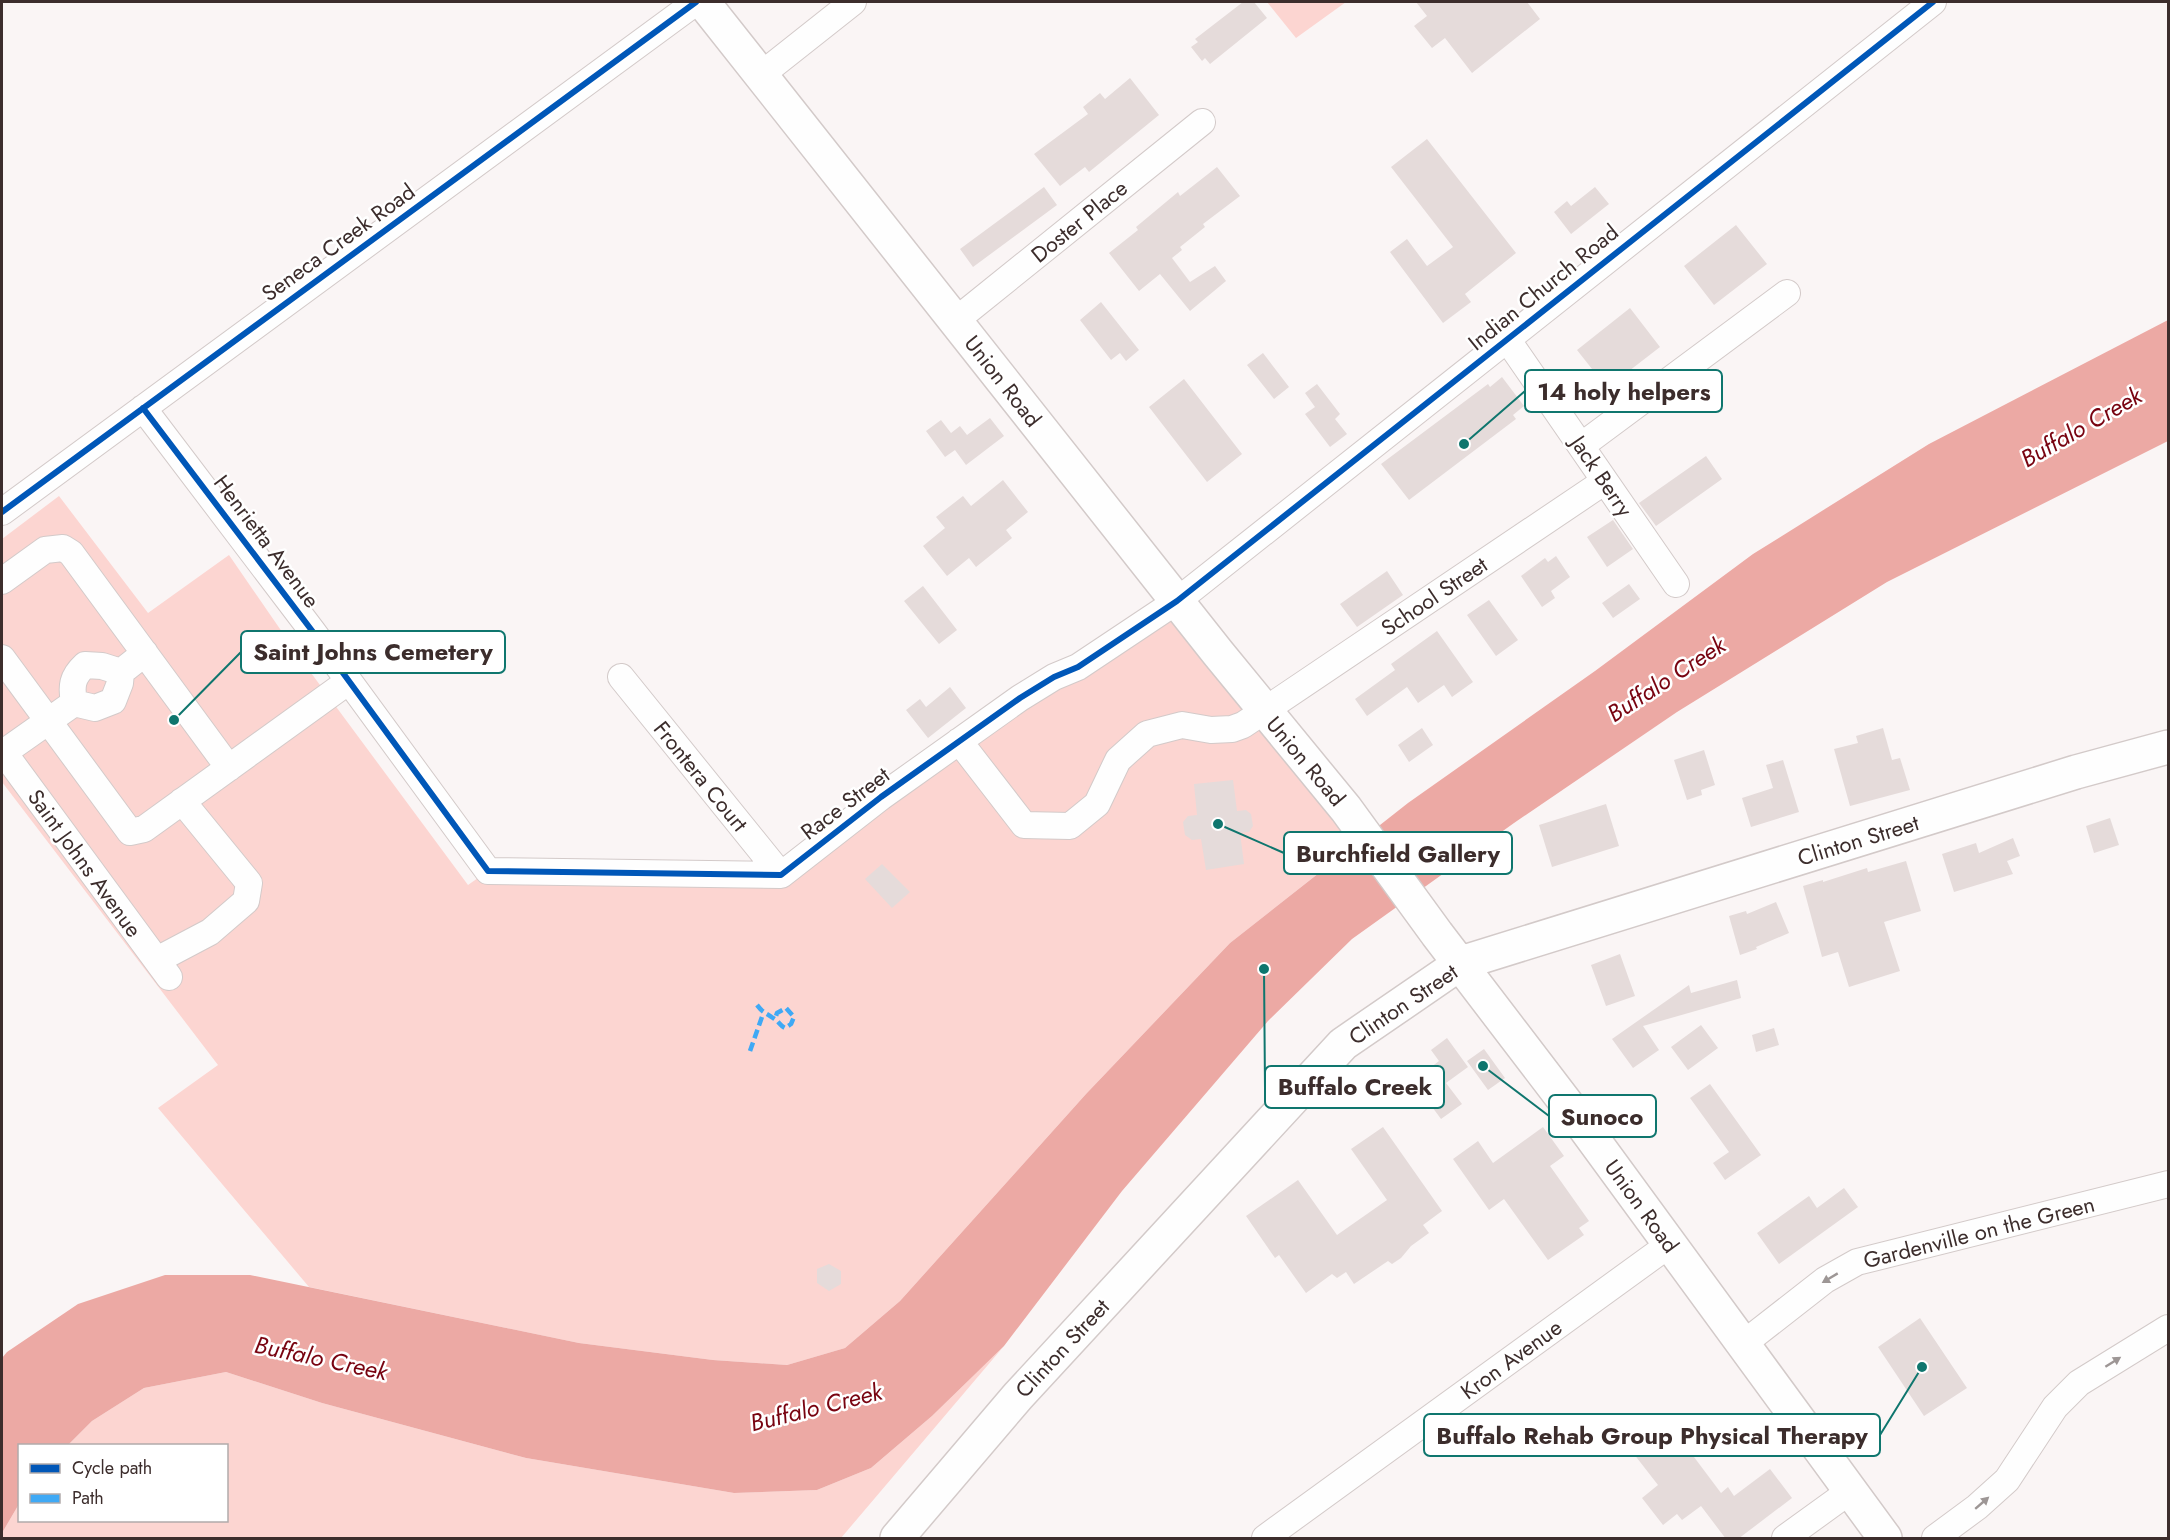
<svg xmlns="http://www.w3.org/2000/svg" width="2170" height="1540" font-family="Jost,sans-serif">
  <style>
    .green { fill: #fcd5d1 }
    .water { fill: #eca9a4 }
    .building { fill: #e5dbda }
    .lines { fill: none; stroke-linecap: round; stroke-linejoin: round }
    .minor-casing { stroke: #d3cac9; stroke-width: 28 }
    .major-casing { stroke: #d3cac9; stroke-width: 36 }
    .minor { stroke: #fefefe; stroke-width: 26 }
    .major { stroke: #fefefe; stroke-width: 33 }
    .quiet { stroke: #3fa9f5; stroke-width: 4.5; stroke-dasharray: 9 4.5; stroke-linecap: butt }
    .cycleway-casing { stroke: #fff; stroke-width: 10 }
    .cycleway { stroke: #0057b8; stroke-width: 6 }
    .oneway { fill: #9d9695 }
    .labels { text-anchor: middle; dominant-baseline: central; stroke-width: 5; stroke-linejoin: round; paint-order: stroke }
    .street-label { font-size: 22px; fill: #3c2d2c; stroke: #fff }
    .water-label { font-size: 24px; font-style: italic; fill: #780310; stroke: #fff }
    .leader { fill: none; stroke: #0f766e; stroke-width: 2 }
    .callout-dot { fill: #0f766e; stroke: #fff; stroke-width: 2 }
    .callout { fill: #fff; stroke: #0f766e; stroke-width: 2 }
    .callout-label { font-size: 24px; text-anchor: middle; font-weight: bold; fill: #3c2d2c }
  </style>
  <rect width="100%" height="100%" fill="#faf5f5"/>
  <path class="green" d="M1267,2H1346L1296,38Z
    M59,496L148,613L229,555L300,658L468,885L488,871L781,875L1177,601L1362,839L1230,943L1086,1094L900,1301L845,1348L787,1365L713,1360L579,1343L309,1287L158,1108L218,1065L2,782V539Z
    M1004,1346L841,1538H2V1533L19,1504L20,1520H226V1446L68,1445L92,1421L144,1388L226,1372L322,1403L526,1458L734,1493L817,1490L871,1468L932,1416Z"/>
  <path class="water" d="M2168,320V441L1887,582L1677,712L1514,823L1352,939L1268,1021L1122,1191L1004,1346L932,1416L871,1468L817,1490L734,1493L526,1458L322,1403L226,1372L144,1388L92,1421L68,1445L20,1446L19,1504L2,1533V1358L7,1352L78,1304L165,1275H250L579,1343L713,1360L787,1365L845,1348L900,1301L1086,1094L1230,943L1408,803L1595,671L1753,554L1929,444Z"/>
  <path class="building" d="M1243,2H1254L1267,18L1210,64L1205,58L1202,61L1191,47L1198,42L1195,39Z
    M1416,2H1527L1540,19L1472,73L1445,38L1432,48L1414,26L1427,16Z
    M1130,78L1159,115L1089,172L1085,167L1060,186L1034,154L1088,114L1083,107L1100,93L1105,99Z
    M1427,139L1516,253L1465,294L1471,302L1443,323L1390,252L1407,239L1427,266L1453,247L1391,167Z
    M1217,167L1240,196L1203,224L1205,227L1180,247L1182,250L1172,258L1190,282L1215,266L1226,281L1190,311L1160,274L1139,291L1109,253L1138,230L1136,227L1178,192L1180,196Z
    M1044,187L1057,205L973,267L960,249Z
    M1595,187L1609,204L1571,234L1554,212L1567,201L1571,206Z
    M1736,225L1767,264L1714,305L1684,266Z
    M1101,302L1139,350L1126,361L1120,353L1111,360L1080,320Z
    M1630,308L1660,347L1607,388L1577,350Z
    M1263,353L1289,387L1274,399L1247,365Z
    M1502,377L1524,406L1513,415L1516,419L1409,500L1381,464L1488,384L1490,387Z
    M1184,379L1242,454L1207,482L1149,407Z
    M1317,384L1340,414L1335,419L1347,434L1330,447L1305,414L1315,407L1305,393Z
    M990,418L1004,436L966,465L955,450L945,457L926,431L941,420L951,433L960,426L967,435Z
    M1706,456L1722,479L1656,526L1639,503Z
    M1003,480L1028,512L1006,530L1012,538L976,567L969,558L947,576L923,546L945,528L936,517L963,496L971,506Z
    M1613,520L1633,549L1607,567L1587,537Z
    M1556,556L1570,577L1551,591L1555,598L1542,607L1521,576L1545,558L1548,562Z
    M1387,571L1403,595L1357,627L1340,604Z
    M1629,584L1640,599L1613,618L1602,603Z
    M923,586L957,630L939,644L904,601Z
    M1489,600L1518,640L1496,656L1467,615Z
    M1437,631L1473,682L1452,697L1444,685L1418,703L1407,687L1367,716L1355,699L1395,670L1391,664Z
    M950,687L966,708L928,738L906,710L920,699L926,707Z
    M1422,728L1433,745L1409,762L1398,745Z
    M1883,728L1892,760L1900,758L1910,790L1850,806L1834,749L1858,743L1856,736Z
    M1704,750L1715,785L1701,790L1702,795L1687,800L1674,760Z
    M1783,760L1799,812L1751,827L1742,798L1773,788L1766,765Z
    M1233,780L1237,811L1246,810L1251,814L1253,826L1249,832L1240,833L1244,864L1206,870L1201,839L1192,840L1185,835L1183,822L1188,816L1197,815L1194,784Z
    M1606,804L1619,846L1552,867L1539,825Z
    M2110,818L2119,845L2094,853L2086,826Z
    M2013,838L2020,856L2007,861L2013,874L1954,892L1942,854L1976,843L1979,853Z
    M1906,861L1921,911L1884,922L1900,971L1849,987L1838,952L1822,957L1803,886L1823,880V882L1867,868L1868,872Z
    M882,864L910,892L892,908L865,879Z
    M1776,902L1789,933L1756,947L1757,949L1740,955L1729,916L1746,911L1747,914Z
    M1620,954L1635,996L1606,1006L1591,965Z
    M1737,980L1741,998L1643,1026L1659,1050L1633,1068L1612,1039L1689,985L1691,993Z
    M1701,1025L1718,1048L1688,1070L1671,1047Z
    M1774,1028L1779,1045L1756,1052L1752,1035Z
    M1447,1038L1468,1067L1446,1083L1462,1104L1441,1119L1413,1081L1439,1061L1431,1050Z
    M1484,1049L1505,1078L1488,1090L1467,1061Z
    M1710,1084L1761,1155L1725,1180L1713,1163L1729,1152L1690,1098Z
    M1383,1127L1442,1211L1423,1225L1429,1233L1411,1246L1401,1258L1392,1264L1388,1261L1354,1284L1346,1272L1337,1278L1332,1274L1306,1293L1279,1255L1275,1258L1246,1216L1298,1180L1337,1235L1387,1200L1351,1149Z
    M1543,1127L1564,1156L1550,1166L1589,1221L1579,1228L1584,1235L1548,1260L1504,1199L1489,1210L1453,1159L1478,1141L1493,1163Z
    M1844,1188L1858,1207L1779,1264L1757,1233L1809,1196L1817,1208Z
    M829,1264L841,1271V1284L829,1291L817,1283V1269Z
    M1920,1318L1967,1388L1924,1416L1878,1347Z
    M1667,1421L1721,1493L1728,1487L1734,1496L1770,1469L1792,1498L1738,1539H1726L1701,1506L1682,1520L1677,1514L1663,1525L1642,1498L1658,1485L1630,1449Z"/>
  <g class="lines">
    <defs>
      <path id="minor" d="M762,74L853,2
        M955,321L1202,122
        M1507,339L1676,584
        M143,408L313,632L488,871L781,875L881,797L1020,698L1054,677L1078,667L1177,601L1933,2
        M1581,446L1787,293
        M2,512L696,2
        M2,581L45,550L63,548L71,553L229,768
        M2,658L130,832L144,829L349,681
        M621,677L781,875
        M74,703C71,686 72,677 85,665L102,666L121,672
        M959,741L1024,825L1070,826L1097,804L1118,760L1147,734L1182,725L1211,730L1232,729L1243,725L1605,481
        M2,750L169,977
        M3,753L74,703L95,708L113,701L120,683L121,672L145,653
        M157,960L210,932L246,901L249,883L182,801
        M1743,1344L1825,1280L1857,1262L2168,1184
        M1265,1538L1670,1244
        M1785,1538L1850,1491
        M1935,1538L1977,1507L2007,1480L2055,1407L2079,1383L2168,1328"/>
      <path id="major" d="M703,2L1218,653L1346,809L1437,934L1579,1120L1885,1538
        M897,1538L1018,1396L1343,1044L1461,963L2076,772L2168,747"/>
    </defs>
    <use href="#minor" class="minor-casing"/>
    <use href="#major" class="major-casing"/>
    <use href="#minor" class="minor"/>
    <use href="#major" class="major"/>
    <path class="quiet" d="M757,1005C764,1014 765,1012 773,1018C779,1021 779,1025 785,1028L791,1024L794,1017L786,1008L777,1013L775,1019
      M750,1051L763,1014"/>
    <defs>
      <path id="cycleway" d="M143,408L313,632L488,871L781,875L881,797L1020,698L1054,677L1078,667L1177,601L1933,2
        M2,512L696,2"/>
    </defs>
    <use href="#cycleway" class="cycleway-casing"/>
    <use href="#cycleway" class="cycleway"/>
  </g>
  <defs><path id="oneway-solid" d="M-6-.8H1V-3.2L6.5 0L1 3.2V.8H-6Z" transform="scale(1.5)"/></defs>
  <g class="oneway">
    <use href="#oneway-solid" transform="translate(1830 1278) rotate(149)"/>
    <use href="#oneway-solid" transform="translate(2113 1362) rotate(-32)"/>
    <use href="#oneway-solid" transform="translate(1982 1503) rotate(-41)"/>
  </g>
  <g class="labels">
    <g class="street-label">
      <text transform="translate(1079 221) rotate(-39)">Doster Place</text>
      <text transform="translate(338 242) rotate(-36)">Seneca Creek Road</text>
      <text transform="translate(1543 287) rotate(-39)">Indian Church Road</text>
      <text transform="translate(1003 381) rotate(52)">Union Road</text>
      <text transform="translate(1602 476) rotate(56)">Jack Berry</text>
      <text transform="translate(267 541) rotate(53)">Henrietta Avenue</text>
      <text transform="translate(1434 596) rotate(-34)">School Street</text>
      <text transform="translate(1306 761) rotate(50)">Union Road</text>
      <text transform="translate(701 776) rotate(51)">Frontera Court</text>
      <text transform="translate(845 803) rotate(-37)">Race Street</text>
      <text transform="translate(1858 840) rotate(-17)">Clinton Street</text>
      <text transform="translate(85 863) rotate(54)">Saint Johns Avenue</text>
      <text transform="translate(1403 1004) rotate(-34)">Clinton Street</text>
      <text transform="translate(1642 1206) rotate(54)">Union Road</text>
      <text transform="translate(1979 1232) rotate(-14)">Gardenville on the Green</text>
      <text transform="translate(1062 1348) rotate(-47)">Clinton Street</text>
      <text transform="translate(1511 1359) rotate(-36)">Kron Avenue</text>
    </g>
    <g class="water-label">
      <text transform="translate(2081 427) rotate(-30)">Buffalo Creek</text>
      <text transform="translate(1666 679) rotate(-33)">Buffalo Creek</text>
      <text transform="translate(321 1358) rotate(12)">Buffalo Creek</text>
      <text transform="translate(816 1407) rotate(-14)">Buffalo Creek</text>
    </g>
  </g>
  <path class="leader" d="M1464 444L1525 391M174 720L241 652M1218 824L1284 853M1264 969L1265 1087M1483 1066L1549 1116M1922 1367L1880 1435"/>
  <g class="callout-dot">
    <circle cx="1464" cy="444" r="6"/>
    <circle cx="174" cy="720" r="6"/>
    <circle cx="1218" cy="824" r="6"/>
    <circle cx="1264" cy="969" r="6"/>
    <circle cx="1483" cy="1066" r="6"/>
    <circle cx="1922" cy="1367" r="6"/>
  </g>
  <g class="callout">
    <rect x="1525" y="370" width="197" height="42" rx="6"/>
    <rect x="241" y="631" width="264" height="42" rx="6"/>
    <rect x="1284" y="832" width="228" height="42" rx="6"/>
    <rect x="1265" y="1066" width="179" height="42" rx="6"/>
    <rect x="1549" y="1095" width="107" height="42" rx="6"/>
    <rect x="1424" y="1414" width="456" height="42" rx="6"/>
  </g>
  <g class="callout-label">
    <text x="1624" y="400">14 holy helpers</text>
    <text x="373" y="660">Saint Johns Cemetery</text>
    <text x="1398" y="862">Burchfield Gallery</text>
    <text x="1355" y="1095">Buffalo Creek</text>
    <text x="1602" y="1125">Sunoco</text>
    <text x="1652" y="1444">Buffalo Rehab Group Physical Therapy</text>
  </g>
  <rect width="2170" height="1540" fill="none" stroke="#3c2d2c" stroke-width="6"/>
  <rect x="18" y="1444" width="210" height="78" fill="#ffffff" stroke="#b1abab" stroke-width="1.5"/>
  <rect x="30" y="1464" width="30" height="9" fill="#0057b8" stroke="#b1abab" stroke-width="1.5"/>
  <text x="72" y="1474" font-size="18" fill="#3c2d2c">Cycle path</text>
  <rect x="30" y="1494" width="30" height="9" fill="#3fa9f5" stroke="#b1abab" stroke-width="1.5"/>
  <text x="72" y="1504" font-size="18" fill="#3c2d2c">Path</text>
</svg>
